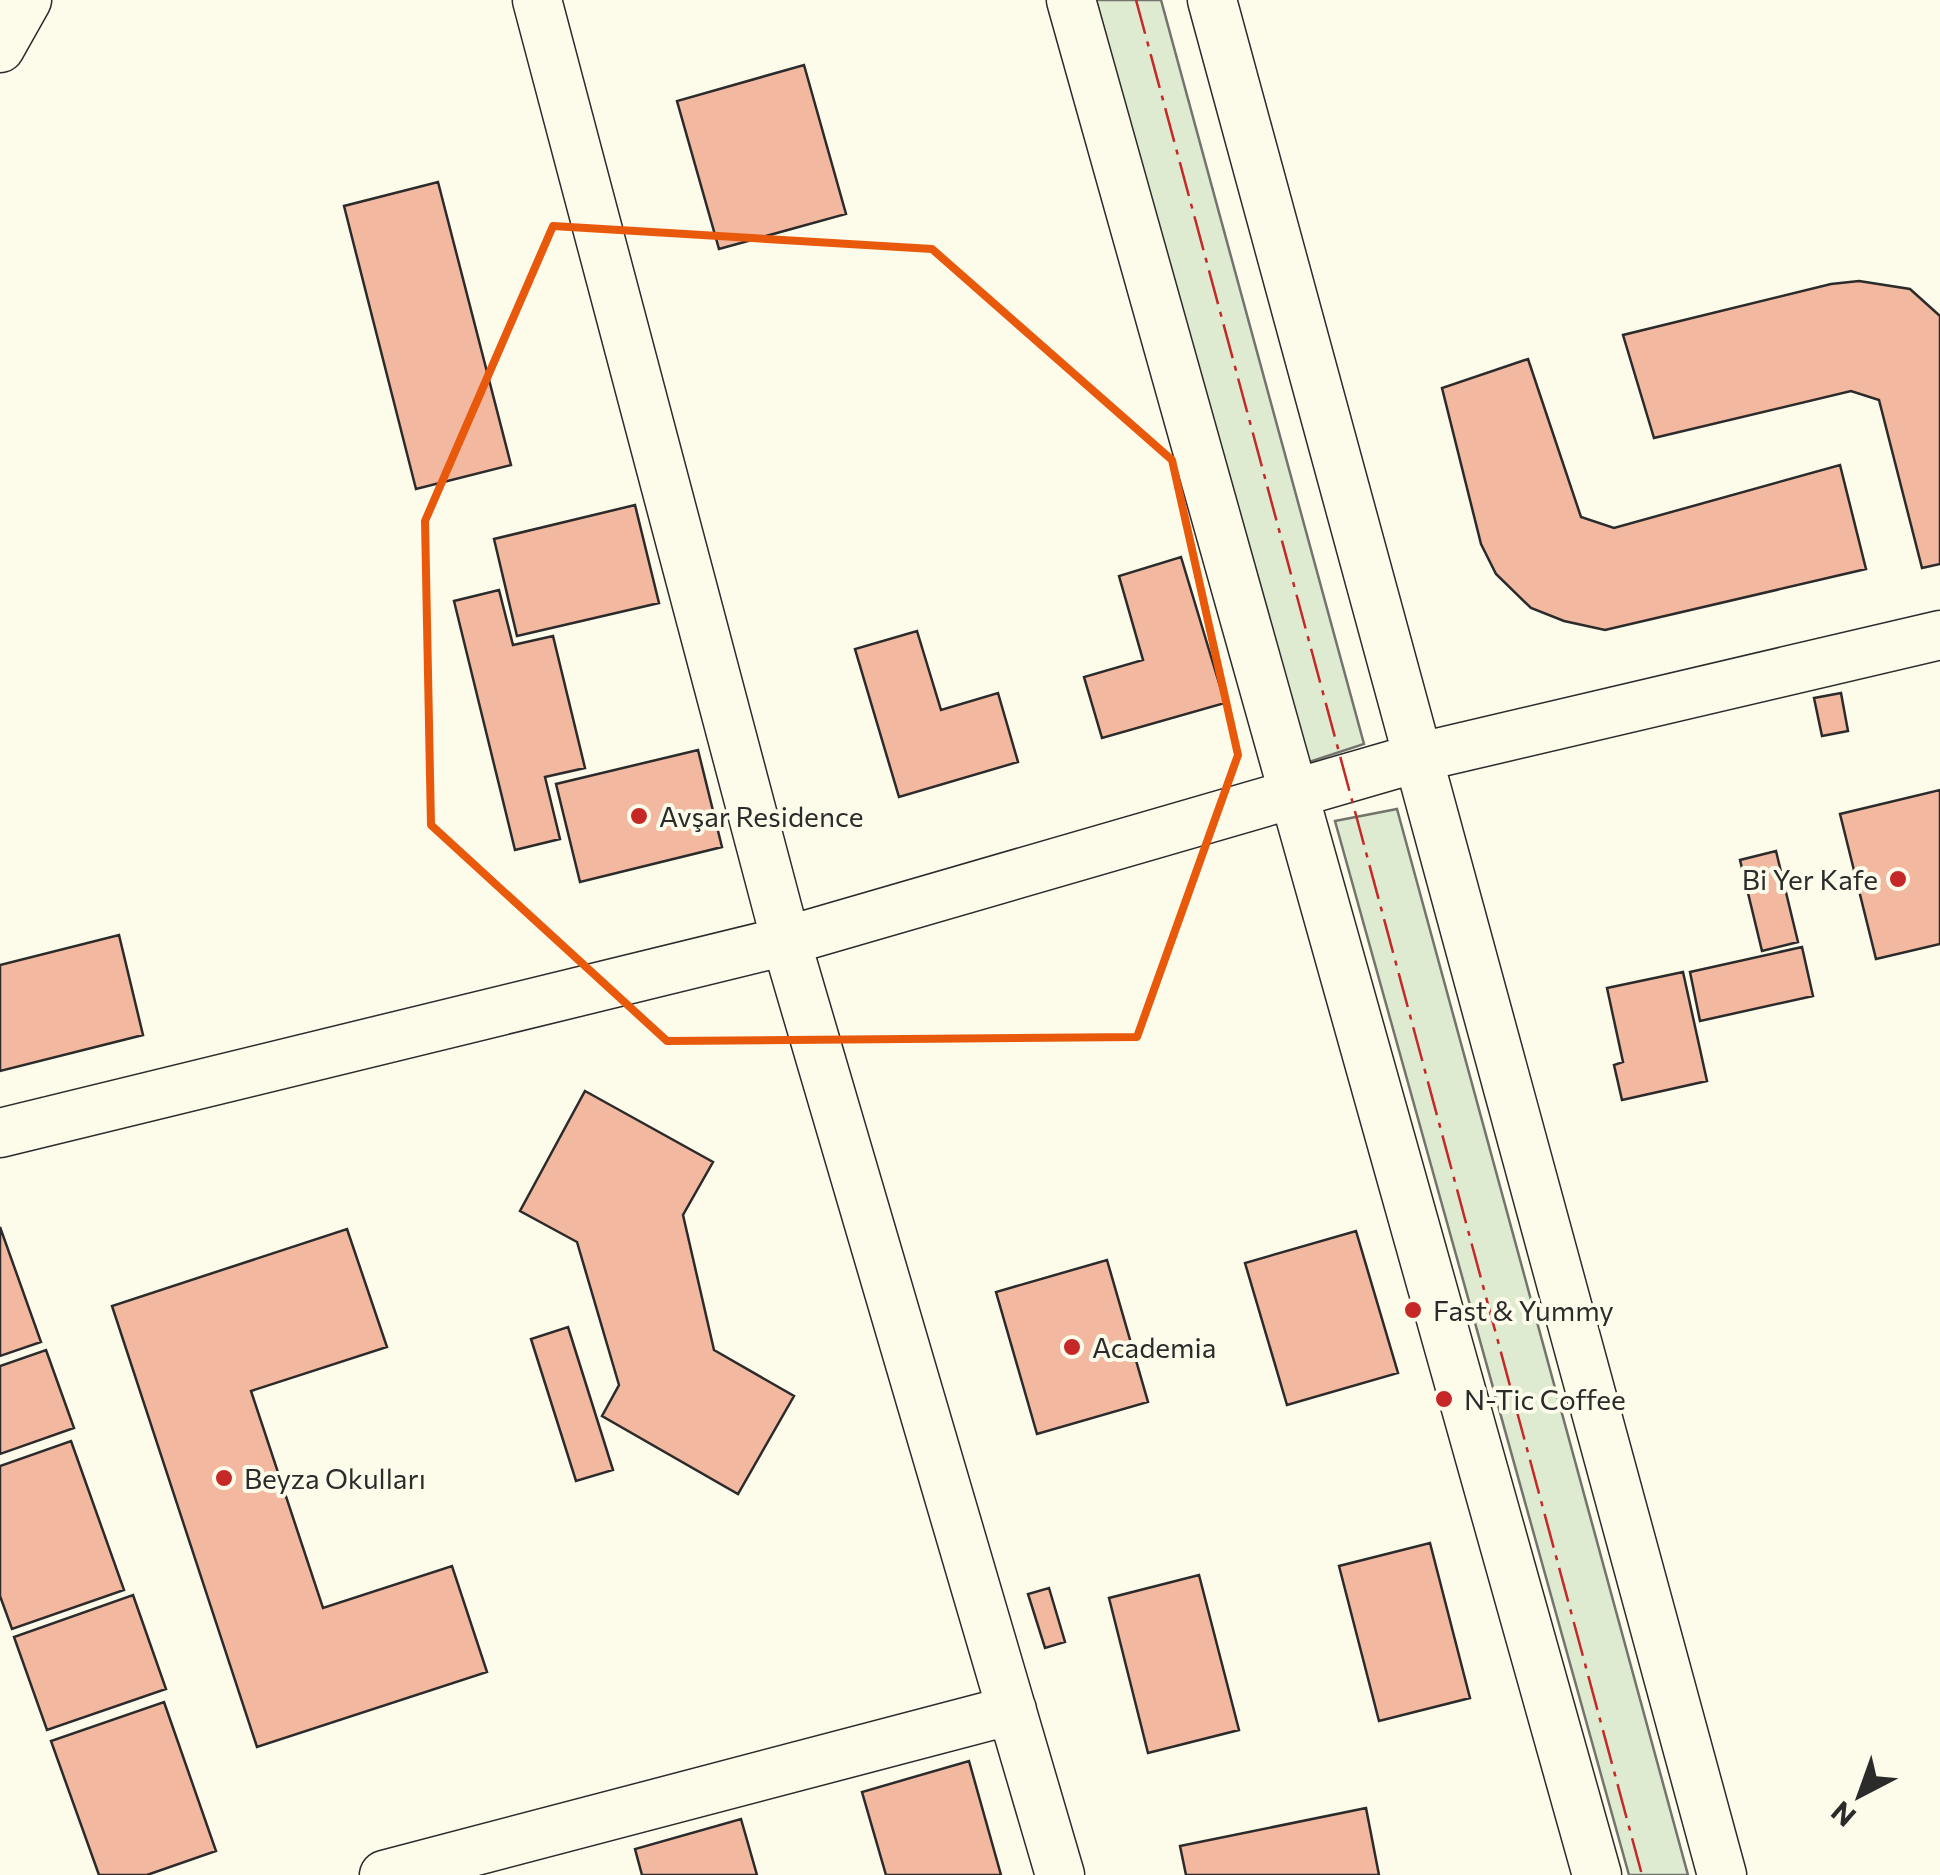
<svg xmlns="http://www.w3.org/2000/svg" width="1940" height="1875" font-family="Commissioner,sans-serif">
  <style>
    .park { fill: #deebd1; stroke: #74746e; stroke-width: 2.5 }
    .building { fill: #f2b8a0; stroke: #2b2b2b; stroke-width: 2.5 }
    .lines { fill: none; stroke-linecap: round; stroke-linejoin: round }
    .minor-casing { stroke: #2b2b2b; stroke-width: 51 }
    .minor { stroke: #fdfbea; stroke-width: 48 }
    .power { stroke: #c62828; stroke-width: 2.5; stroke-dasharray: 35 8 5 8; stroke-linecap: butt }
    .marked { fill: none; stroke: #e8590c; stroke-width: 8; stroke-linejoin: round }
    .poi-dot { fill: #c62828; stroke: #fdfbea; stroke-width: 4 }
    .labels { text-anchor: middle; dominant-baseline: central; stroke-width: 8; stroke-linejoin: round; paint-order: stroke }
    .poi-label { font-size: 28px; fill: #2b2b2b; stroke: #fdfbea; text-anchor: start }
  </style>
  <rect width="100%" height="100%" fill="#fdfbea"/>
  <path class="park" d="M1096,0H1161L1364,744L1303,764Z
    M1397,809L1688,1875H1629L1335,821Z"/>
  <path class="building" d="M804,65L846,214L719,249L677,101Z
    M438,182L511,465L416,489L344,206Z
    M1859,281L1910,289L1940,316V564L1922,568L1879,400L1851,391L1654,438L1623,335L1831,284Z
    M1528,359L1581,517L1614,528L1840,465L1866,569L1605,630L1564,621L1531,608L1496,574L1481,544L1442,388Z
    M635,505L659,603L517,636L494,539Z
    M1181,557L1225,703L1102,738L1084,677L1143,660L1119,576Z
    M499,590L513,645L553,636L585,768L545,777L560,839L515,850L454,601Z
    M917,631L941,710L998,693L1018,762L899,797L855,649Z
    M1841,693L1848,731L1822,736L1814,698Z
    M698,750L722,847L580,882L556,784Z
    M1940,790V944L1876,959L1840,814Z
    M1776,851L1798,942L1762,951L1740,860Z
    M119,935L143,1035L0,1071V965Z
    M1802,947L1813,996L1700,1021L1690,972Z
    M1683,972L1707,1081L1622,1100L1614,1065L1623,1062L1607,988Z
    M585,1091L713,1162L683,1215L714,1350L794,1396L738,1494L602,1416L619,1385L577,1242L520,1211Z
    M0,1227L41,1342L0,1356Z
    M347,1229L387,1347L251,1391L323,1608L452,1566L487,1672L257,1747L112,1306Z
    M1356,1231L1398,1373L1287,1405L1245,1263Z
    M1107,1260L1148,1402L1037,1434L996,1292Z
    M568,1327L613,1470L576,1481L531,1339Z
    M46,1350L74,1428L0,1454V1366Z
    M71,1441L124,1590L12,1629L0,1596V1466Z
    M1430,1543L1470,1698L1379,1721L1339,1566Z
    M1199,1575L1239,1730L1148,1753L1109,1598Z
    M1049,1588L1065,1642L1045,1648L1028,1594Z
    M133,1595L166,1689L47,1730L14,1637Z
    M164,1702L216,1851L147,1875H99L51,1741Z
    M969,1761L1001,1875H886L862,1792Z
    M1366,1808L1379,1875H1186L1180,1846Z
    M741,1819L757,1875H642L635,1849Z"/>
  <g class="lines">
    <defs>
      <path id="minor" d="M537,0L786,941L1420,757L1940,635
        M1071,0L1597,1875
        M1212,0L1722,1875
        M0,48L27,0
        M0,1133L786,941L1060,1875
        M384,1875L1012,1710"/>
    </defs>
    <use href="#minor" class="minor-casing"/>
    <use href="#minor" class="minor"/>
    <path class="power" d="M1136,0L1642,1875"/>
  </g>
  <path class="marked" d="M553,226L932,249L1172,460L1238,755L1137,1037L667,1041L431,825L425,521Z"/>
  <g class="poi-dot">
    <circle cx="639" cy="816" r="10"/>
    <circle cx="1898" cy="879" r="10"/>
    <circle cx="1413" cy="1310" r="10"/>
    <circle cx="1072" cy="1347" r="10"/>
    <circle cx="1444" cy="1399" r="10"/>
    <circle cx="224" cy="1478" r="10"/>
  </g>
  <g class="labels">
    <g class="poi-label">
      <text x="659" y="816">Avşar Residence</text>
      <text x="1878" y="879" text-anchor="end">Bi Yer Kafe</text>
      <text x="1433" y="1310">Fast &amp; Yummy</text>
      <text x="1092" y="1347">Academia</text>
      <text x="1464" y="1399">N-Tic Coffee</text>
      <text x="244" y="1478">Beyza Okulları</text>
    </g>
  </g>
  <g transform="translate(1860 1795) rotate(221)" stroke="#fdfbea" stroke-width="8" paint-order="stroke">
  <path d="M0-8L18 38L0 25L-18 38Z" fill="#2b2b2b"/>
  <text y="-15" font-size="28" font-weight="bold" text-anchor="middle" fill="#2b2b2b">N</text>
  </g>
</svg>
